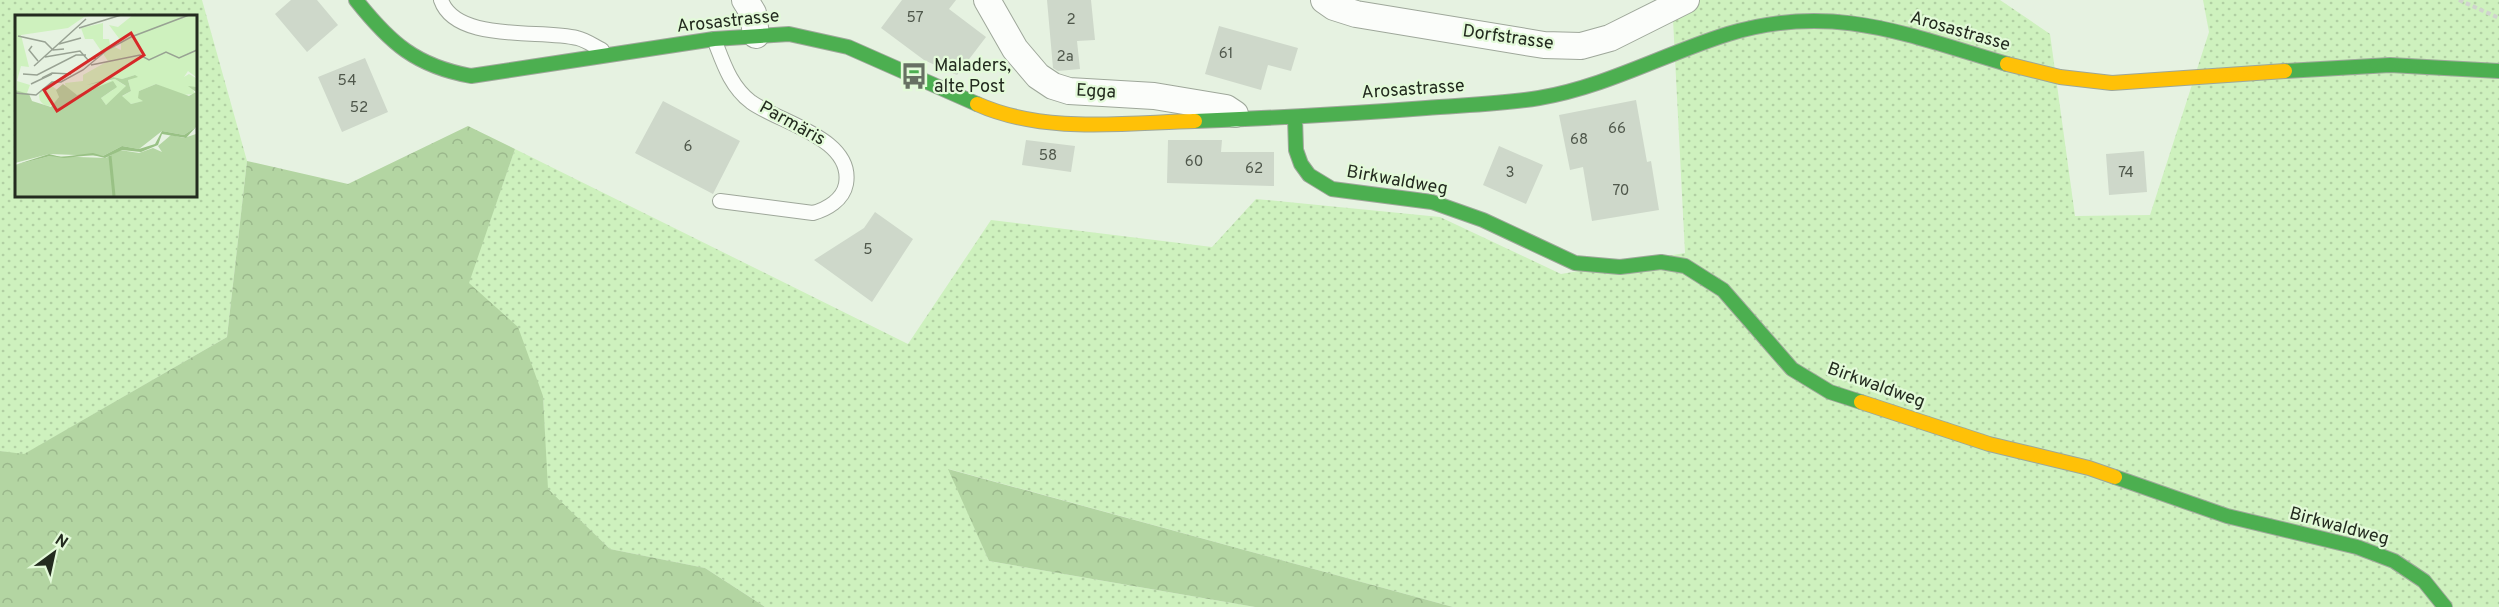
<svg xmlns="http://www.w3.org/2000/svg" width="2499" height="607" font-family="Overpass,sans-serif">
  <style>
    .grass { fill: url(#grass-dots); fill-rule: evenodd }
    .forest { fill: url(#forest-crowns) }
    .building { fill: #ced8ca }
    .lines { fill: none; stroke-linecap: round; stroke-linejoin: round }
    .lane-casing { stroke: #9ea79a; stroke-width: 16 }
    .street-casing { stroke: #9ea79a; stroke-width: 28 }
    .fast-casing { stroke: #9ea79a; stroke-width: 16 }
    .slow-casing { stroke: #9ea79a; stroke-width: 16 }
    .path { stroke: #d0d3ce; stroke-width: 4; stroke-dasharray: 4.5 3; stroke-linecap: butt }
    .lane { stroke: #fbfdfa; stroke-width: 14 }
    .street { stroke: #fbfdfa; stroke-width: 26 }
    .fast { stroke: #4caf50; stroke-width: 14 }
    .slow { stroke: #ffc107; stroke-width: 14 }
    .labels { text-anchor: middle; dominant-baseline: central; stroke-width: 4.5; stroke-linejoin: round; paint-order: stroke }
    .number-label { font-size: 15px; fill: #4f574b }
    .street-label { font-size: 18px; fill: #232b1f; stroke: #e3fad9 }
    .poi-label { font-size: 18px; fill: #232b1f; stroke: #e3fad9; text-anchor: start }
    .inset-river { fill: none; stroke: #99c185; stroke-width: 3 }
    .inset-road { fill: none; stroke: #98a293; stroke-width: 1.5 }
    .view { fill: #d62828; fill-opacity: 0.15; stroke: #d62828; stroke-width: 3 }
    .inset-edge { fill: none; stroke: #232b1f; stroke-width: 3 }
  </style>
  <defs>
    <pattern id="grass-dots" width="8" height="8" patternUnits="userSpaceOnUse" patternTransform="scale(1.5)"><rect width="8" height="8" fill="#cef1be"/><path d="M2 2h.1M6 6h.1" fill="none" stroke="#b1cfa3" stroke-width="1.8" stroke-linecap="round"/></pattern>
    <pattern id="forest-crowns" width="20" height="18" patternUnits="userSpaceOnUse" patternTransform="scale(1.5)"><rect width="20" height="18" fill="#b3d5a2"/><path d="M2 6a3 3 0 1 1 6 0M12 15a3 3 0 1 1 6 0" fill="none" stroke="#9ab78b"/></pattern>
  </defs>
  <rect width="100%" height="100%" fill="#e6f2e1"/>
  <path class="grass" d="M0,0H202L247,161L227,337L23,455L0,451ZM16,16H195V195H16Z
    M1672,0H2000L2050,34L2075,216L2150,215L2209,32L2203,0H2499V607H1453L949,469L989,561L1255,607H765L705,568L610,549L547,489L543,396L468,283L515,149L908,344L991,220L1212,247L1256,199L1440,217L1561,274L1685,253Z"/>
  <path class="forest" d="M468,126L515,149L469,283L518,327L543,396L548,489L610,549L705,568L765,607H0V451L24,454L227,337L247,161L348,184Z
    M948,469L1453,607H1255L989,561Z"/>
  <path class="building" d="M291,0H317L338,25L307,52L275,14Z
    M902,0H956L949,9L986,37L957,75L924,60L881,28Z
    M1047,0H1091L1095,40L1077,41L1080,69L1058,71L1053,68Z
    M1219,26L1298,48L1291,71L1268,65L1261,90L1205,74Z
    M365,58L388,112L342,132L318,77Z
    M1636,100L1647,162L1651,161L1659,210L1592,221L1583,167L1570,170L1559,115Z
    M663,101L740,141L713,194L635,153Z
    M1026,140L1075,146L1071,172L1022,165Z
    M1168,140H1222L1221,152H1274V186L1167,183Z
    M1499,146L1543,165L1526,204L1483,185Z
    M2144,151L2147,192L2109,195L2106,154Z
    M875,212L913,239L872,302L814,260L864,228Z"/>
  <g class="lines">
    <defs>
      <path id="lane" d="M441,0C456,43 541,29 577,38C586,40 594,46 602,50
        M714,39C723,62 730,86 751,102C780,123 854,138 846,184C843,200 827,209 813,213L720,201"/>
      <path id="street" d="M745,0L753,13L756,35
        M987,0L1015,49L1038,76L1053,86L1069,91L1154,96L1226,108L1235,114
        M1324,0L1334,7L1356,14L1544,45L1581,46L1610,38L1686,0"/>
      <path id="fast" d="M356,0C390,43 416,66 471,76L714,39L789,34L848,47L977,104
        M2285,71L2390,65L2499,71
        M1295,118L1296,150L1301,164L1309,175L1332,189L1432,202L1483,220L1575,263L1620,267L1661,262L1685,266L1723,290L1792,369L1830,392L1861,402
        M1195,121C1272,118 1349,114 1426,108C1463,105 1502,104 1539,98C1605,87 1664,54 1728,34C1833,2 1907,35 2007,64
        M2115,477L2227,516L2357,547L2394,561L2424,581L2445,607"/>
      <path id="slow" d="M2007,64L2060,77L2112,83L2285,71
        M977,104C1044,134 1123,123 1195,121
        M1861,402L1989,444L2089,468L2115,477"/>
    </defs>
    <use href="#lane" class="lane-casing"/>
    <use href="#street" class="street-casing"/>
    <use href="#fast" class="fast-casing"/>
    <use href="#slow" class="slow-casing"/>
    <path class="path" d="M2459,0L2499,18"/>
    <use href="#lane" class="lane"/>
    <use href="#street" class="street"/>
    <use href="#fast" class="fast"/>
    <use href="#slow" class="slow"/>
  </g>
  <defs>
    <symbol id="bus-bare" viewBox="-9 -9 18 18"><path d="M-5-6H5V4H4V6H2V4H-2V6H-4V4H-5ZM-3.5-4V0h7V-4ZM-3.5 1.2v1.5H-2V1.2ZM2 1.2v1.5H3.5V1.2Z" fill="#677163" stroke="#e3fad9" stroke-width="2.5" paint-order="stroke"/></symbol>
  </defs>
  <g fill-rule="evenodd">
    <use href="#bus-bare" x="895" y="57" width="38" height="38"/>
  </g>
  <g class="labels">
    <g class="number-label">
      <text x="915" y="18">57</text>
      <text x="1071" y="20">2</text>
      <text x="1226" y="54">61</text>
      <text x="1065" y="57">2a</text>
      <text x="347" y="81">54</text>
      <text x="359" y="108">52</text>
      <text x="1617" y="129">66</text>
      <text x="1579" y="140">68</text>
      <text x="688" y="147">6</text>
      <text x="1048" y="156">58</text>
      <text x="1194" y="162">60</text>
      <text x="1254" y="169">62</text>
      <text x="1510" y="173">3</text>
      <text x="2126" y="173">74</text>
      <text x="1621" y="191">70</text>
      <text x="868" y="250">5</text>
    </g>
    <g class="street-label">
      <text transform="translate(728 22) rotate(-6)">Arosastrasse</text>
      <text transform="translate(1960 32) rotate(16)">Arosastrasse</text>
      <text transform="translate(1508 38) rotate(8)">Dorfstrasse</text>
      <text transform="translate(1413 90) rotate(-4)">Arosastrasse</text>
      <text transform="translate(1096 92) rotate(3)">Egga</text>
      <text transform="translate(792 124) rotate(29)">Parmäris</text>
      <text transform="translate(1397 181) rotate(10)">Birkwaldweg</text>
      <text transform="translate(1876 386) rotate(20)">Birkwaldweg</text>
      <text transform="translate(2339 527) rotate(15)">Birkwaldweg</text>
    </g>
    <g class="poi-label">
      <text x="934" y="66">Maladers,<tspan x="934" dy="21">alte Post</tspan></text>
    </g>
  </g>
  <g transform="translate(15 15)">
    <rect width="182" height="182" fill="#e6f2e1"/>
    <path d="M81,0L69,2L53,13L6,20L14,52L6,51L2,66L15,70L12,78L2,79L0,1ZM118,0H181V62L173,56L169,62L174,59L181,63V72H177L180,79L167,80L141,69L124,76L129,86L116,89L106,82L116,76L113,65L120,60L107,64L98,62L76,72L100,64L112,72L91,90L86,83L98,75L80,73L62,80L51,74L50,68L68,66V60L93,46L78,24H70L66,13L88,8V24H94L95,30L106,35V26L94,10L103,12ZM24 81a10 10 0 1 1 20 0a10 10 0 1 1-20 0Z" fill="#cef1be"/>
    <path d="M120,60L123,62L113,65L116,76L107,81L116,89L128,86L123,83L124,76L141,69L174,81L181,77L173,71L181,72V112L169,120L147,116L124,134L107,131L88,141L34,139L0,148V75L14,79L17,86L36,92L44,82L41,75L48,69L62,80L98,66L102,72L86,83L91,90L111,71L100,64L72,70L98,62L107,64ZM181,119V181H0V150L35,141L91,143L105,135L124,138L138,133L147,137L143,131L156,120L169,123Z" fill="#b3d5a2"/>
    <path d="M181,112L171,123L147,119L143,130L126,137L107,135L90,143L78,140L49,143L35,141L0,150L34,139L46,142L78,138L88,141L107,131L124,134L140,129L147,116L169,120Z" fill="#99c185"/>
    <path class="inset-river" d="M95,141L99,181"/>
    <path class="inset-road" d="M64,13L106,0M3,21L30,27L38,35L49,34M44,29L66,23M17,31L14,35L23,46M30,42L65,36L73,45L81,43M76,50L125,40L134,45L151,37L164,43L182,35M19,51L71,4M8,59L22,60L61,40H71M27,63L37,58L56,59M16,69L37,59M0,78L21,80L37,67H46L68,55L92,35L116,22L174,0"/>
    <path class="view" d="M116,18L129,40L42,96L29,75Z"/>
    <rect width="182" height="182" class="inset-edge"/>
  </g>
  <g transform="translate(54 553) rotate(33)" stroke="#e3fad9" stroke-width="4.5" paint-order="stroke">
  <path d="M0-4.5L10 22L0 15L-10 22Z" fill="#232b1f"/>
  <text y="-9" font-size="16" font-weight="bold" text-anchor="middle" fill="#232b1f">N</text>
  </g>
</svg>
